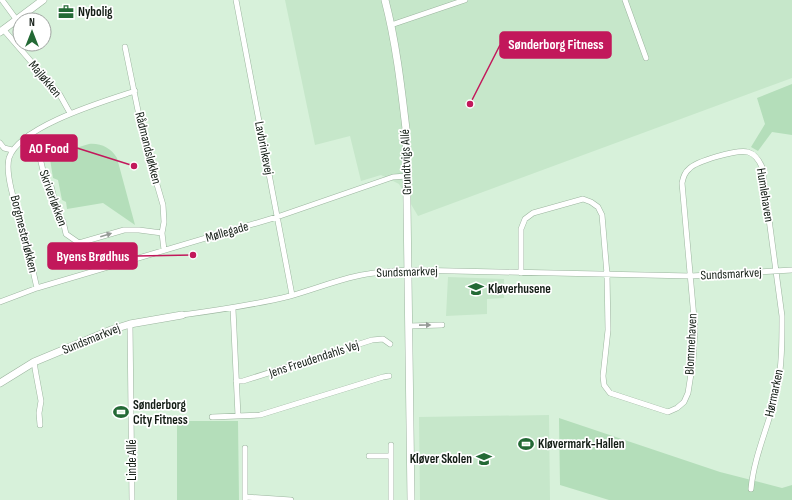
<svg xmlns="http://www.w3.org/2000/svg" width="792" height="500" font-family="'Sofia Sans Condensed',sans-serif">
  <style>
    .built { fill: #c6e7ca }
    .green { fill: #b4deba }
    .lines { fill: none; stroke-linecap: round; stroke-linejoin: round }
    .street-casing { stroke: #9cb59f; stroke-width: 6 }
    .secondary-casing { stroke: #9cb59f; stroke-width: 8 }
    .street { stroke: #fff; stroke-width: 5 }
    .secondary { stroke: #fff; stroke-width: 7 }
    .oneway { fill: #959a96 }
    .labels { text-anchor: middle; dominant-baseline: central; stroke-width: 3.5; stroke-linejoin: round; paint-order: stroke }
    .poi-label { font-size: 13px; font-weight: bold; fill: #141e16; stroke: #fff; text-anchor: start }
    .street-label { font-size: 13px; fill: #141e16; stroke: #fff }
    .leader { fill: none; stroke: #c2185b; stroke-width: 1.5 }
    .callout-dot { fill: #c2185b; stroke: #fff; stroke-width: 1.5 }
    .callout { fill: #c2185b; stroke: #c2185b; stroke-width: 1.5 }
    .callout-label { font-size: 14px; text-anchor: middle; font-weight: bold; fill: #fff }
  </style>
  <rect width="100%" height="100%" fill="#d7f1da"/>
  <path class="built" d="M285,0H792V78L418,216L399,184L381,175L361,181L350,136L315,145Z
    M448,277L504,279V298L487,299V314L446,316Z
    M549,415L550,500H420L419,417Z"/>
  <path class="green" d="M792,84V135L772,132L758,151L751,147L765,124L757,98Z
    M89,144C101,143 111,148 117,158L135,225L103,203L67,209L66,202L62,200L58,180L53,178L50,159L79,147Z
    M559,418L720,472L782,488L792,485V500H609L560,485Z
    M177,421H238L239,500H177Z"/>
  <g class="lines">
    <defs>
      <path id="street" d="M2,0L16,19
        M236,0L292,295
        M625,0L646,58
        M391,25L465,0
        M3,29L60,95L70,113
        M125,47L144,140L163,205L164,222L162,233L164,250
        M29,135L34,143L41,162L45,179L51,186L58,214L63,221L66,234L79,243L124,230H139L162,233
        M0,143L4,148L12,150
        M521,273V229L525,219L533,213L583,199L591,202L598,207L602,215L607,274L608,330L603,376L604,385L610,393L668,412L677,408L684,402L688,393L693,361L695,329L682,183C683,178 685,172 689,169C696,161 738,149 748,152C755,154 759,160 762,167L782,316C782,341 782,366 777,390C770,423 754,455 751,489
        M37,288C33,272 30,255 26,238C20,218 4,177 9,158C19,126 105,101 135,91
        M0,302L37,288L277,217L393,177L407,176
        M233,309L238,416
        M182,315C219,310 254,305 290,296C312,290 334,281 357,276C374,272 391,271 409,270L691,276L792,270
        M130,324L132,500
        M409,326L442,325
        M34,362L36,374L41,401L39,413L40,425
        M236,381H243L372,340L383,339L390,344
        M212,417L260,415L383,377L389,376
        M391,445V500
        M245,448V500
        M369,456H391
        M245,497L291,500"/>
      <path id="secondary" d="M385,0C396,42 401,86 406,129L411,500
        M0,32L43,0
        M0,383L34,362L111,330L130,324L182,315"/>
    </defs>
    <use href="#street" class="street-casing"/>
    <use href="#secondary" class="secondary-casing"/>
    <use href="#street" class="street"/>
    <use href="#secondary" class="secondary"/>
  </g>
  <defs><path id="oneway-solid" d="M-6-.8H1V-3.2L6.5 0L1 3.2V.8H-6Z"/></defs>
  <g class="oneway">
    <use href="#oneway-solid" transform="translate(106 235) rotate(-17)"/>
    <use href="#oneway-solid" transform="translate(425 325) rotate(-1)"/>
  </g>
  <defs>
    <symbol id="office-bare" viewBox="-9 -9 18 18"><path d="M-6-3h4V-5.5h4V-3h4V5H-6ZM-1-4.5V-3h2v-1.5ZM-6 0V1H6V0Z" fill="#236935" stroke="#fff" stroke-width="2.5" paint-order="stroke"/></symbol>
    <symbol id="school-bare" viewBox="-9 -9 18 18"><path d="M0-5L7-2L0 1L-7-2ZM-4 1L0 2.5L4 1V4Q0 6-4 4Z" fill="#236935" stroke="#fff" stroke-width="2.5" paint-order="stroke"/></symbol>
    <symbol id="stadium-bare" viewBox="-9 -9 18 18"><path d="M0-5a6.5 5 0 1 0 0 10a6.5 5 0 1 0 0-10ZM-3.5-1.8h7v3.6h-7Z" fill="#236935" stroke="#fff" stroke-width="2.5" paint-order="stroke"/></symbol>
  </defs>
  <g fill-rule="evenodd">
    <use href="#office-bare" x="55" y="1" width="22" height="22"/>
    <use href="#school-bare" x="465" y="278" width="22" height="22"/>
    <use href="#stadium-bare" x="110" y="401" width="22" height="22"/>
    <use href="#stadium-bare" x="515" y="433" width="22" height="22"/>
    <use href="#school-bare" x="473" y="448" width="22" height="22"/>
  </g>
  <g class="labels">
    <g class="poi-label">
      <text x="78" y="12">Nybolig</text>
      <text x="488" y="289">Kløverhusene</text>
      <text x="133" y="405">Sønderborg<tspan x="133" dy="15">City Fitness</tspan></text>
      <text x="538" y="444">Kløvermark-Hallen</text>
      <text x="472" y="459" text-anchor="end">Kløver Skolen</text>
    </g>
    <g class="street-label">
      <text transform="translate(45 79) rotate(50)">Majløkken</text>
      <text transform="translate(148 148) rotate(76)">Rådmandsløkken</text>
      <text transform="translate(264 148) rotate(79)">Lavbrinkevej</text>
      <text transform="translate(406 162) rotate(-92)">Grundtvigs Allé</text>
      <text transform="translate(765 195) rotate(81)">Humlehaven</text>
      <text transform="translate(53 198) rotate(70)">Skriverløkken</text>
      <text transform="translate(227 232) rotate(-16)">Møllegade</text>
      <text transform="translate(24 234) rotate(76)">Borgmesterløkken</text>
      <text transform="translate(407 272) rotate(-2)">Sundsmarkvej</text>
      <text transform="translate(731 274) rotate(-3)">Sundsmarkvej</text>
      <text transform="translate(91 339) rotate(-22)">Sundsmarkvej</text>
      <text transform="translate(691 344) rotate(-87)">Blommehaven</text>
      <text transform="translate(314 359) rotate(-18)">Jens Freudendahls Vej</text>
      <text transform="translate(774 393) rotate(-78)">Hørmarken</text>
      <text transform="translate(132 460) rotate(-90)">Linde Allé</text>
    </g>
  </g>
  <path class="leader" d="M470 104L500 45M134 166L77 148M193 255L137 256"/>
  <g class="callout-dot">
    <circle cx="470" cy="104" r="4"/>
    <circle cx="134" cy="166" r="4"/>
    <circle cx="193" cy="255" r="4"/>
  </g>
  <g class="callout">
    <rect x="500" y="32" width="111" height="26" rx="4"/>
    <rect x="21" y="135" width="56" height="26" rx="4"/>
    <rect x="48" y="243" width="89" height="26" rx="4"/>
  </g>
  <g class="callout-label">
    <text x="556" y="49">Sønderborg Fitness</text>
    <text x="49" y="153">AO Food</text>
    <text x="93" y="261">Byens Brødhus</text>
  </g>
  <g transform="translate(32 32)"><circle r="19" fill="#ffffff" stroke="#a1a5a2"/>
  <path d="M0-3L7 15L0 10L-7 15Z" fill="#236935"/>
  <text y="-6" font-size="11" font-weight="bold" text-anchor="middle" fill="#141e16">N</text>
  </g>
</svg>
